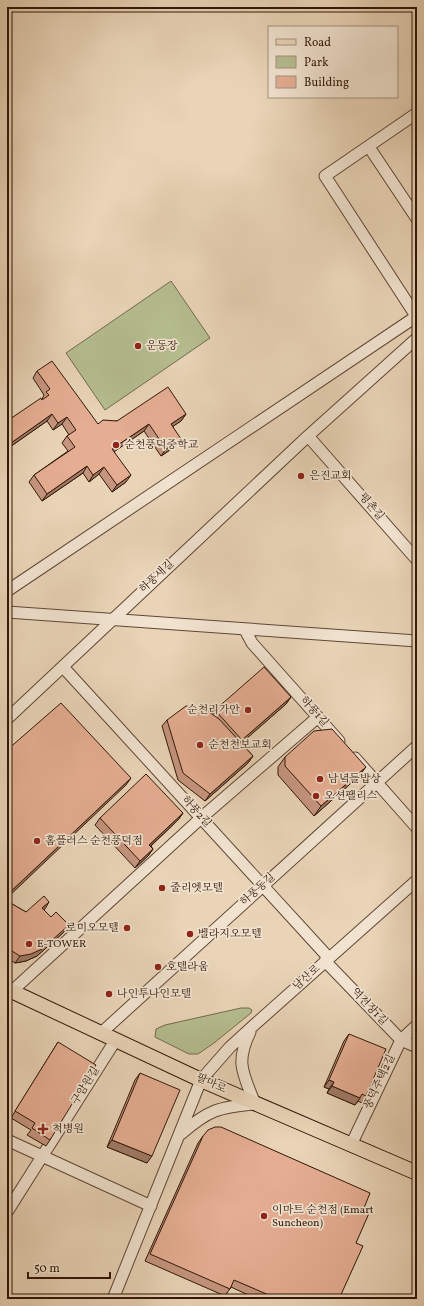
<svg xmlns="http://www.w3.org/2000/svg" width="424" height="1306" font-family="Vollkorn,'Noto Serif KR',serif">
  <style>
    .park { fill: #b5bd8f; stroke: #736a4c }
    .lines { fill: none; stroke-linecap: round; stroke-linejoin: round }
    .minor-casing { stroke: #5f4634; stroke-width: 13 }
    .major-casing { stroke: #311708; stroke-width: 16 }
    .minor { stroke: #f1e3d0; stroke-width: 11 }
    .major { stroke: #e9d4b7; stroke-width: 14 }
    .wall { fill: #c5957e; stroke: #311708 }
    .shaded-wall { fill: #a07966; stroke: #311708 }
    .building { fill: #e5ad92; stroke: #311708 }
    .poi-dot { fill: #8f2418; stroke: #f1e3d0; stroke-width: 1.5 }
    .labels { text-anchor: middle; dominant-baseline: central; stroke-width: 3.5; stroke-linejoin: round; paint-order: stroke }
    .poi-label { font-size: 11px; fill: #311708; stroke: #f1e3d0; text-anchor: start }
    .street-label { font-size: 11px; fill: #311708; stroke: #f1e3d0 }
  </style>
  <rect width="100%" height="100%" fill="#e9d4b7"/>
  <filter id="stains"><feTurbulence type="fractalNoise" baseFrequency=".005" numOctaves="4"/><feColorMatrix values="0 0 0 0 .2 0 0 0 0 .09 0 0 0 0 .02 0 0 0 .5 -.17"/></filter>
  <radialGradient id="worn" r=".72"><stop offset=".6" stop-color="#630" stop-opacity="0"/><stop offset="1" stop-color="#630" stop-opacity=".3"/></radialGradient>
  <path class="park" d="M171,281L210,338L105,410L66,353Z
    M241,1008H249L252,1010L251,1013L214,1043L198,1054H189L155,1037L156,1029L165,1025Z"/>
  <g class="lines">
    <defs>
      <path id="minor" d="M369,147L417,219
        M416,316L325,176L417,113
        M308,436L417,560
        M7,591L417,316
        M7,612L417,641
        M245,630L252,643L339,741
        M63,667L328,957
        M7,719L308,436L417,338
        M355,758L417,828
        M325,961L401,1040L417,1047
        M11,992L201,818L318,717
        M100,1034L417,746
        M181,1134C208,1110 219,1107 255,1104C243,1073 235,1063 250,1032
        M7,1140L151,1206
        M351,1145L401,1040L417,1025
        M7,1212L115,1041
        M113,1299L201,1080L230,1047L253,1026L417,880"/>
      <path id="major" d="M7,989L201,1080L417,1173"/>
    </defs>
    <use href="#minor" class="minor-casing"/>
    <use href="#major" class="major-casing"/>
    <use href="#minor" class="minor"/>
    <use href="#major" class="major"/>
  </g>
  <path class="wall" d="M37,371L98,424L117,421L186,414L181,421L173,426L176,446L161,456L144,431L114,451L126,482L112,492L99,474L89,482L83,473L42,501L29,482L34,475L68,451L62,443L67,436L69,435L62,424L53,430L47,421L7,449V421L42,400V399L44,395L33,378Z
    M291,697L286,704L241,743L253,756L248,763L205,801L178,780L162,726L167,720L213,714L215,710Z
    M285,757L359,776L314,816L278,775V767Z
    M183,813L178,820L151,846L153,849L148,856L135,868L95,825L100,818Z
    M7,901L26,912L45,909L44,910L51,917L69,925L64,932L37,956L26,961L15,963L7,958Z
    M349,1034L366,1096L362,1103L358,1101L355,1105L327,1093L329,1089L324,1087L344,1041Z
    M58,1042L50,1140L46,1146L27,1135L31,1130L11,1118Z
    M140,1073L147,1163L107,1147L135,1080Z
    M203,1136L364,1208L356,1243L339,1299H257L231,1287L225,1296L145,1261L198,1143Z"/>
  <path class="shaded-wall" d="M52,414L47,421L7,449L11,443Z
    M186,414L181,421L166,431L171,424Z
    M67,417L62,424L53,430L58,423Z
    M149,424L144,431L108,456L112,449Z
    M181,439L176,446L161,456L166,449Z
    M87,466L83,473L42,501L47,494Z
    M104,467L99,474L89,482L93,475Z
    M131,475L126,482L112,492L117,485Z
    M291,697L286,704L237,747L242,740Z
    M253,756L248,763L205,801L210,794Z
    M366,767L359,776L314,816L321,806Z
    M131,778L126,785L7,898V895Z
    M183,813L178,820L144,852L149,845Z
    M153,849L148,856L135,868L140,861Z
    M49,902L45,909L37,915L42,908Z
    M69,925L64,932L37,956L26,961L15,963L20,956Z
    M329,1080L334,1082L329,1089L324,1087Z
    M332,1086L360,1098L355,1105L327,1093Z
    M112,1140L152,1156L147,1163L107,1147Z"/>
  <path class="building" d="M52,361L98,424L103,420L117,421L168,387L186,414L171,424L181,439L166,449L149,424L112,449L131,475L117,485L104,467L93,475L87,466L47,494L34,475L75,447L67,436L76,430L67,417L58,423L52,414L11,443L7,438V421L41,398L42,400L49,395L46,392L50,389L37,371Z
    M264,667L291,697L242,740L215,710Z
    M61,703L131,778L7,895V750Z
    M186,706L206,710L219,719L253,756L210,794L183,773L167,720Z
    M332,729L366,767L321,806L285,766V757L314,731Z
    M146,774L183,813L149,845L153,849L140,861L100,818Z
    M44,896L49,902L42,908L51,917L56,912L69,925L42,949L31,954L20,956L7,948V901L26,912Z
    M349,1034L386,1049L366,1096L362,1094L360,1098L332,1086L334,1082L329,1080Z
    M58,1042L96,1065L50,1140L32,1128L35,1123L15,1111Z
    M140,1073L180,1090L152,1156L112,1140Z
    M215,1127H221L370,1193L364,1208L370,1211L356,1243L363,1246L339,1299H278L234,1280L230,1289L150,1254L203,1136L208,1130Z"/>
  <g class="poi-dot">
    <circle cx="138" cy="346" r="4"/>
    <circle cx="116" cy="445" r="4"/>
    <circle cx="301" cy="476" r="4"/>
    <circle cx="248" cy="710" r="4"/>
    <circle cx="200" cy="745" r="4"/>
    <circle cx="320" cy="779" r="4"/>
    <circle cx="316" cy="796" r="4"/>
    <circle cx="37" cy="841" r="4"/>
    <circle cx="162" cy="888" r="4"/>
    <circle cx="127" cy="928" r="4"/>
    <circle cx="190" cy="934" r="4"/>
    <circle cx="29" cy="944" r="4"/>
    <circle cx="158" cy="967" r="4"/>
    <circle cx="109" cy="994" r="4"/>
    <path d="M41 1123h4v4h4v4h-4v4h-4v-4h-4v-4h4z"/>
    <circle cx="264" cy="1216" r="4"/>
  </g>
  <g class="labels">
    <g class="poi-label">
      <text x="146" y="346">운동장</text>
      <text x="124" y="445">순천풍덕중학교</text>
      <text x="309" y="476">은진교회</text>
      <text x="240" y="710" text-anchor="end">순천리가안</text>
      <text x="208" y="745">순천천보교회</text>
      <text x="328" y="779">남녘들밥상</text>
      <text x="324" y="796">오션팰리스</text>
      <text x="45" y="841">홈플러스 순천풍덕점</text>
      <text x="170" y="888">줄리엣모텔</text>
      <text x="119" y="928" text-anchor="end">로미오모텔</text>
      <text x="198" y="934">벨라지오모텔</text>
      <text x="37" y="944">E-TOWER</text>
      <text x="166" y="967">호텔라움</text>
      <text x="117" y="994">나인투나인모텔</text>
      <text x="52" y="1129">척병원</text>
      <text x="272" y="1210">이마트 순천점 (Emart<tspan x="272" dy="13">Suncheon)</tspan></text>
    </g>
    <g class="street-label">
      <text transform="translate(371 507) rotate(49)">평촌길</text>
      <text transform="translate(157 577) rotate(-43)">하풍새길</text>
      <text transform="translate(314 712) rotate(48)">하풍1길</text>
      <text transform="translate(196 812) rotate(48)">하풍2길</text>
      <text transform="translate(258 890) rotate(-42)">하풍동길</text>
      <text transform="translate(307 978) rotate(-42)">남산로</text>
      <text transform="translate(369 1007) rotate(46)">역전장1길</text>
      <text transform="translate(380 1082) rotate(-65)">풍덕주택2길</text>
      <text transform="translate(211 1084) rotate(24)">팔마로</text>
      <text transform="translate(86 1086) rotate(-58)">구암원길</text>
    </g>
  </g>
  <rect width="424" height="1306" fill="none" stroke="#e9d4b7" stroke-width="24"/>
  <rect x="8" y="8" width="408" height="1290" fill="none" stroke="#311708" stroke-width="2"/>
  <rect x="12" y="12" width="400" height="1282" fill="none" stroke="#311708"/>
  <rect x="268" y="26" width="130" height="72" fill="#f1e3d0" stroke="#a49180"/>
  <rect x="276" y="39" width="20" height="6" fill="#e9d4b7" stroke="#a49180"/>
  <text x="304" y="46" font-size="12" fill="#311708">Road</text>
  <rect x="276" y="56" width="20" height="12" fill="#b5bd8f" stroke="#a49180"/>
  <text x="304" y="66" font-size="12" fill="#311708">Park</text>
  <rect x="276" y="76" width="20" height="12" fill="#e5ad92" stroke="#a49180"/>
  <text x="304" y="86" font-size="12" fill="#311708">Building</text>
  <path d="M28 1272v6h82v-6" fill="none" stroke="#311708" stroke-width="2"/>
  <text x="34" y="1272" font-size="12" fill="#311708" stroke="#f1e3d0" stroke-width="3" paint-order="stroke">50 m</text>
  <rect width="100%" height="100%" filter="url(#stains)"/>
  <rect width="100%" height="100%" fill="url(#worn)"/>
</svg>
